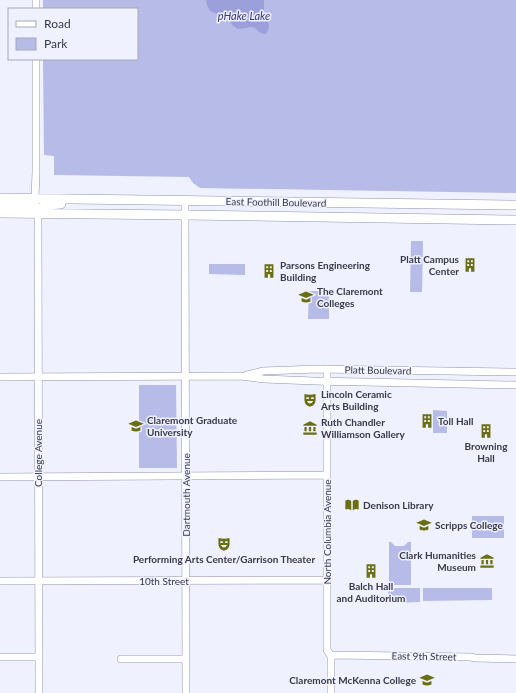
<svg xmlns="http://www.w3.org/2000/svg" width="516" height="693" font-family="Lato,sans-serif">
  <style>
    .green { fill: #b7bbe7 }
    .water { fill: #9b9fda }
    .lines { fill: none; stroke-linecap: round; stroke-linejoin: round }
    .minor-casing { stroke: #8f92b1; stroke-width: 8 }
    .major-casing { stroke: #8f92b1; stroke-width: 10 }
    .minor { stroke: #fff; stroke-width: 7 }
    .major { stroke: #fff; stroke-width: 9 }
    .labels { text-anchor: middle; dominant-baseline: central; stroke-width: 3; stroke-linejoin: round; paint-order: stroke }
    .street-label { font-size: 10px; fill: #383a47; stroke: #eff1ff }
    .poi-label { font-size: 10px; font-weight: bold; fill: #383a47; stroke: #eff1ff; text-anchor: start }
    .water-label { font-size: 11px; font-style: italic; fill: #37347b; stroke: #eff1ff }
  </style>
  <rect width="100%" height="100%" fill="#eff1ff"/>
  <path class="green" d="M43,0H516V193L200,188L193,183L189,177L54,175V156L44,155L43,59H137V9H43Z
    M411,241H423L422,292H410Z
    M209,264H245V275L209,274Z
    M309,291H329V319H308Z
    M139,385H176L177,468H139Z
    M433,410L447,411V433H433Z
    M472,516H504V538H472Z
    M389,542H391L395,546H404L408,542H411V585H389Z
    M388,588H420V602L389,603Z
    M423,588H492V600L423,601Z"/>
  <path class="water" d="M206,0H264C264,3 264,7 264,11C267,20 272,24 266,34C260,34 259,31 255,28C252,26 242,29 238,29L232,25L229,17L225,13L217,14L210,11L207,5Z"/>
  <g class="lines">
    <defs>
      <path id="minor" d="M36,9V0
        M35,198L36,172V59
        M185,201L186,693
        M38,213L39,693
        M327,369V650L331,656V693
        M247,375L263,371L317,369L516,372
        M0,377L240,376L264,379L314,381L516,385
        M0,477L327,475
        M0,581L327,580
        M331,656L335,655L471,657L475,658L516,659
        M0,657H39
        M121,659H186"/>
      <path id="major" d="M0,198L516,205
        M0,207L3,206H30L33,205L35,203V198
        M0,213L186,215L516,220
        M38,213L43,207L47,205L61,204"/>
    </defs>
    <use href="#minor" class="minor-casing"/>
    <use href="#major" class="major-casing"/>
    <use href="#minor" class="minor"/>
    <use href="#major" class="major"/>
  </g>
  <defs>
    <symbol id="building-bare" viewBox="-9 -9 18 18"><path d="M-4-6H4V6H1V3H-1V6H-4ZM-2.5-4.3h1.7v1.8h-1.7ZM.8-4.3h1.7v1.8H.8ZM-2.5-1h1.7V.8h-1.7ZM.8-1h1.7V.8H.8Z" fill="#6b6f13" stroke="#eff1ff" stroke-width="2.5" paint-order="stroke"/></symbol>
    <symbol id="university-bare" viewBox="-9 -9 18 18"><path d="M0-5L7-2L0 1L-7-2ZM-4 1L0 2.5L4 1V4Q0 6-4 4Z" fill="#6b6f13" stroke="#eff1ff" stroke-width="2.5" paint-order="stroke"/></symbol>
    <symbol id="theatre-bare" viewBox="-9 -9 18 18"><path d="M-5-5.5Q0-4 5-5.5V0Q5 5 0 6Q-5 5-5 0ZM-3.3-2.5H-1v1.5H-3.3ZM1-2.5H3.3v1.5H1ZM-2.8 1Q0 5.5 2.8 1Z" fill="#6b6f13" stroke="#eff1ff" stroke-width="2.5" paint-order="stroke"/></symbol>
    <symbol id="museum-bare" viewBox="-9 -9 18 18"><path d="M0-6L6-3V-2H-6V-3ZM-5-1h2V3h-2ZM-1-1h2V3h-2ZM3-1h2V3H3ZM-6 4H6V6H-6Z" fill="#6b6f13" stroke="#eff1ff" stroke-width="2.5" paint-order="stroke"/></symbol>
    <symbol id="library-bare" viewBox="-9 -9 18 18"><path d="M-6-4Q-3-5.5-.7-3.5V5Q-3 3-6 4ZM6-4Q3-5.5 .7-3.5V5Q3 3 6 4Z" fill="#6b6f13" stroke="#eff1ff" stroke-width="2.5" paint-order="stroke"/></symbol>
  </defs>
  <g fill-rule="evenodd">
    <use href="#building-bare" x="460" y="255" width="20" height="20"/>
    <use href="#building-bare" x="259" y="261" width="20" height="20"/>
    <use href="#university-bare" x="296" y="287" width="20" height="20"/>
    <use href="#theatre-bare" x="300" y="390" width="20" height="20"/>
    <use href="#building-bare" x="417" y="411" width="20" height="20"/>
    <use href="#university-bare" x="126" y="416" width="20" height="20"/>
    <use href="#museum-bare" x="300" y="418" width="20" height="20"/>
    <use href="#building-bare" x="476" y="421" width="20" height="20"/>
    <use href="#library-bare" x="342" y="495" width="20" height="20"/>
    <use href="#university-bare" x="414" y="515" width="20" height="20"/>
    <use href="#theatre-bare" x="214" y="534" width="20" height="20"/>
    <use href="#museum-bare" x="477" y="551" width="20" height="20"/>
    <use href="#building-bare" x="361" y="561" width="20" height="20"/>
    <use href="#university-bare" x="417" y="670" width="20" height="20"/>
  </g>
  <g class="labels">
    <g class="street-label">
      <text transform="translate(276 202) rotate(1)">East Foothill Boulevard</text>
      <text transform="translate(378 370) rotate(1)">Platt Boulevard</text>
      <text transform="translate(38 453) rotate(-90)">College Avenue</text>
      <text transform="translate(186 495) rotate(-90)">Dartmouth Avenue</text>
      <text transform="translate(327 532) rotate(-90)">North Columbia Avenue</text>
      <text x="164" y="581">10th Street</text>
      <text transform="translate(424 656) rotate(1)">East 9th Street</text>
    </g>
    <g class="poi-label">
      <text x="459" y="259" text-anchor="end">Platt Campus<tspan x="459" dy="12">Center</tspan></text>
      <text x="280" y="265">Parsons Engineering<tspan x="280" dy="12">Building</tspan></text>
      <text x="317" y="291">The Claremont<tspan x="317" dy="12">Colleges</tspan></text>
      <text x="321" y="394">Lincoln Ceramic<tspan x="321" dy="12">Arts Building</tspan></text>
      <text x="147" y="420">Claremont Graduate<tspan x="147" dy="12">University</tspan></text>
      <text x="438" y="421">Toll Hall</text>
      <text x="321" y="422">Ruth Chandler<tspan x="321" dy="12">Williamson Gallery</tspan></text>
      <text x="486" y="446" text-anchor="middle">Browning<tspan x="486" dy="12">Hall</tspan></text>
      <text x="363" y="505">Denison Library</text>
      <text x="435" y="525">Scripps College</text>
      <text x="476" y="555" text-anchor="end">Clark Humanities<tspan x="476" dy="12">Museum</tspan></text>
      <text x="224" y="559" text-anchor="middle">Performing Arts Center/Garrison Theater</text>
      <text x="371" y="586" text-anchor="middle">Balch Hall<tspan x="371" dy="12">and Auditorium</tspan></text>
      <text x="416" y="680" text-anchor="end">Claremont McKenna College</text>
    </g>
    <g class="water-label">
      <text x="244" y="15">pHake Lake</text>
    </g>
  </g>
  <rect x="8" y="8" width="130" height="52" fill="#eff1ff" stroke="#a6a8b5"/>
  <rect x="16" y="21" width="20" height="6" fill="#ffffff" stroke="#a6a8b5"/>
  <text x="44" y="28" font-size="12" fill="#383a47">Road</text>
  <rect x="16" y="38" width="20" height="12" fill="#b7bbe7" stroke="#a6a8b5"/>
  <text x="44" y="48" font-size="12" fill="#383a47">Park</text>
</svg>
